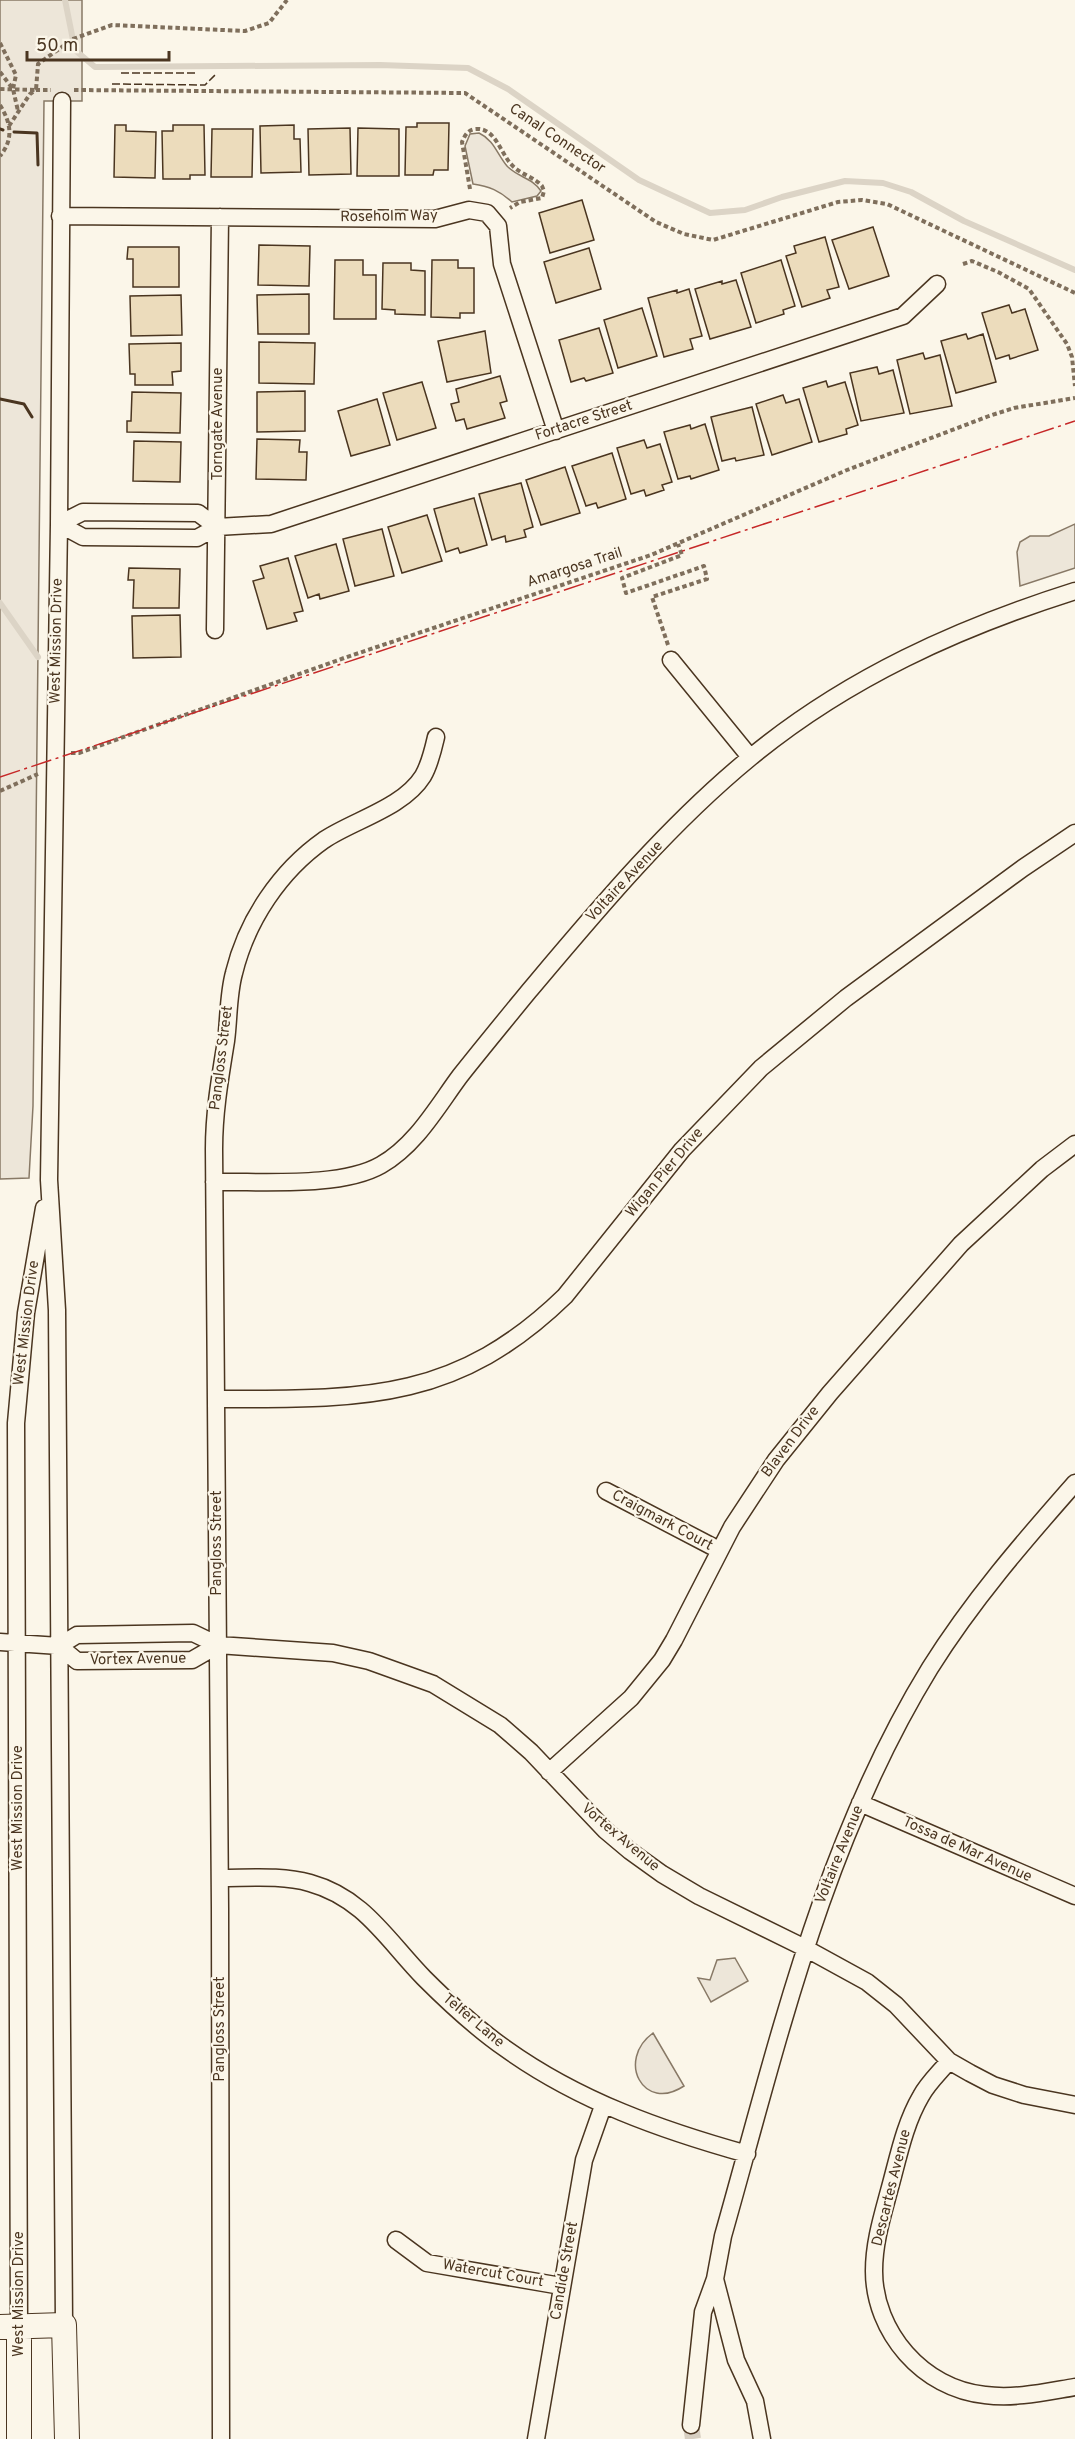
<svg xmlns="http://www.w3.org/2000/svg" width="1075" height="2439" font-family="Overpass,sans-serif">
  <style>
    .green { fill: #ede6d9; stroke: #887966; stroke-width: 1.5 }
    .lines { fill: none; stroke-linecap: round; stroke-linejoin: round }
    .stream { stroke: #dcd4c6; stroke-width: 6 }
    .building { fill: #ecdcbc; stroke: #4a3520; stroke-width: 1.5 }
    .street-tunnel { stroke: #d8cfc1; stroke-width: 16; stroke-dasharray: 16 8; stroke-linecap: butt }
    .street-casing { stroke: #4a3520; stroke-width: 19 }
    .secondary-casing { stroke: #4a3520; stroke-width: 26 }
    .path { stroke: #7f6f5c; stroke-width: 4; stroke-dasharray: 4.5 3; stroke-linecap: butt }
    .street { stroke: #fbf6e9; stroke-width: 16 }
    .secondary { stroke: #fbf6e9; stroke-width: 24 }
    .fence { stroke: #4a3520; stroke-width: 1.5; stroke-dasharray: 8 3; stroke-linecap: butt }
    .wall { stroke: #4a3520; stroke-width: 3 }
    .power { stroke: #c62828; stroke-width: 1.5; stroke-dasharray: 21 4.5 3 4.5; stroke-linecap: butt }
    .labels { text-anchor: middle; dominant-baseline: central; stroke-width: 4.5; stroke-linejoin: round; paint-order: stroke }
    .street-label { font-size: 15px; fill: #4a3520; stroke: #fbf6e9 }
  </style>
  <rect width="100%" height="100%" fill="#fbf6e9"/>
  <path class="green" d="M0,0H82V101H44L33,1106L29,1178L0,1179Z
    M479,133C494,140 497,154 507,166C517,177 533,178 541,191L537,196L512,202C500,191 489,186 473,184L465,146L470,134Z
    M1075,524V568L1020,586L1017,552L1020,542L1030,536H1049Z
    M735,1958L748,1981L711,2002L698,1978L710,1980L717,1960Z
    M653,2033L684,2086C643,2113 616,2060 653,2033Z"/>
  <g class="lines">
    <path class="stream" d="M65,0L75,50L95,67L380,65L468,68L508,89L639,180L710,213L745,210L782,197L845,181L883,183L911,192L964,221L1075,270
      M0,603L38,657"/>
  </g>
  <path class="building" d="M417,123H449L448,170H434L433,175H405L406,127H417Z
    M115,125H126V131L156,132L155,178L114,177Z
    M173,125H204L205,175H190V179H163L162,131H173Z
    M294,125V139H300L301,172L261,173L260,126Z
    M350,128L351,174L309,175L308,129Z
    M358,128L399,129V176H357Z
    M212,129H253L252,177H211Z
    M582,200L594,240L550,253L539,213Z
    M873,227L889,276L849,289L832,240Z
    M825,237L839,287L827,290L830,298L802,307L786,256L796,253L794,246Z
    M259,245L310,246L309,286L258,285Z
    M128,247H179V287H133V259H127Z
    M589,248L601,289L556,303L544,262Z
    M335,260H363V275H376V319H334Z
    M432,260H458V268H474V313H460V318L431,317Z
    M781,260L795,306L783,310L784,314L756,323L741,273Z
    M383,263H411V270L425,271V315L395,314V310L382,309Z
    M736,280L751,327L710,339L695,289L722,281V284Z
    M689,289L702,336L690,339L693,349L664,357L648,298L677,290V293Z
    M309,294V334H258L257,295Z
    M181,295L182,335L131,336L130,296Z
    M1009,305L1012,313L1025,309L1038,350L1010,359L1009,355L996,359L982,313Z
    M642,308L657,356L618,368L604,320Z
    M599,328L613,373L586,381L584,378L571,382L559,340Z
    M485,331L491,373L447,382L438,341Z
    M966,334L968,339L983,334L996,382L956,393L941,341Z
    M259,342L315,343L314,384L259,383Z
    M181,343V371L172,372L173,385H135V374H130L129,344Z
    M923,353L925,359L940,355L952,406L910,414L897,360Z
    M877,367L879,374L893,370L904,413L861,421L850,373Z
    M500,376L507,401L500,403L505,418L467,429L464,419L456,421L451,404L459,402L456,389Z
    M826,381L828,387L845,382L858,425L846,429L847,434L819,442L803,388Z
    M422,382L436,428L397,440L383,393Z
    M305,391V431L257,432V392Z
    M132,392L181,393L180,433L127,432V421H131Z
    M783,395L786,403L799,399L812,442L772,455L756,404Z
    M377,399L390,445L351,456L338,411Z
    M752,407L764,455L736,461L735,458L722,461L711,417Z
    M705,424L719,470L691,479L690,476L678,479L664,432L690,425L691,429Z
    M257,439L300,440L299,452H307L306,480L256,479Z
    M644,440L647,448L660,444L672,482L662,485L664,490L646,496L644,490L631,494L617,448Z
    M134,441L181,442L180,482L133,481Z
    M612,453L626,499L598,508L596,503L586,506L572,466Z
    M565,467L580,513L541,525L526,480Z
    M521,483L533,527L524,530L526,537L506,542L505,536L492,540L479,494Z
    M474,498L487,545L460,553L458,548L446,552L434,509Z
    M427,515L442,561L402,573L388,527Z
    M382,529L394,576L355,586L343,539Z
    M336,544L349,591L320,599L319,594L308,598L295,556Z
    M288,558L303,611L294,613L297,621L267,629L253,581L264,578L260,566Z
    M129,568L180,569L179,608H133L134,580H128Z
    M180,615L181,657L133,658L132,616Z"/>
  <g class="lines">
    <path class="street-tunnel" d="M691,2425L693,2439"/>
    <defs>
      <path id="street" d="M62,101L59,524L49,1180L57,1310L64,2325
        M60,216L435,219L469,210L487,213L498,226L502,264L556,431
        M59,524L83,537L197,538L217,527L271,524L903,316L937,284
        M59,524L83,512L198,513L217,527
        M215,630L220,217
        M671,660L750,757
        M214,1182C262,1181 341,1188 381,1165C416,1145 437,1107 460,1076C483,1047 506,1019 529,991C598,909 668,825 751,757C847,678 958,628 1075,591
        M216,1399C360,1399 455,1403 565,1296L682,1150L761,1068L846,998L1023,868L1075,833
        M606,1491L719,1550
        M0,1642L59,1646L77,1661L192,1660L218,1645
        M59,1646L77,1635L193,1633L218,1645L333,1653L369,1661L433,1684L500,1725L531,1752L605,1830L630,1851L662,1874L699,1896L805,1948L867,1982L896,2005L949,2061L970,2073L993,2085L1024,2095L1075,2105
        M549,1772L631,1698L662,1660L674,1640L732,1527L776,1460L830,1393L961,1244L1042,1169L1075,1144
        M860,1803L1075,1896
        M220,1878C250,1878 282,1875 310,1883C364,1898 387,1940 424,1978C449,2003 477,2029 506,2049C579,2101 661,2130 747,2154
        M949,2061C940,2072 928,2083 921,2096C904,2125 898,2159 889,2191C882,2217 874,2243 874,2271C874,2332 923,2389 985,2395C1015,2399 1045,2392 1075,2387
        M396,2240L427,2263L561,2286
        M715,2279L736,2360L755,2401L762,2439
        M19,2327L16,1423L26,1313L44,1208
        M691,2425L703,2312L715,2279L723,2236C778,2042 823,1842 930,1668C972,1601 1023,1542 1075,1483
        M221,2439L220,1908L214,1149C214,1112 220,1078 226,1041C229,1018 228,995 234,973C247,920 280,871 324,840C354,820 403,808 423,776C430,764 433,750 436,737
        M536,2439L584,2160L603,2106"/>
      <path id="secondary" d="M0,2327L64,2325L67,2439
        M19,2439V2327"/>
    </defs>
    <use href="#street" class="street-casing"/>
    <use href="#secondary" class="secondary-casing"/>
    <path class="path" d="M0,43L16,75L13,89
      M0,72L13,89L18,111
      M0,89L36,90L38,64L73,39L112,25L245,31L269,23L287,0
      M74,90L465,93L656,222L684,234L713,240L838,202L862,200L887,204L1075,293
      M0,105C11,123 14,139 0,156
      M9,126L30,94L36,90H51
      M470,189L462,142C465,135 468,130 475,129C495,127 500,152 511,164C519,174 533,176 542,186L544,191L542,198L520,202L510,208
      M963,264L972,261L998,272L1029,289L1067,344L1072,357L1075,386
      M668,645L652,597L707,579L704,566L626,593L622,578L682,555L678,544
      M71,753H79L344,658L651,555L847,470L989,416L1014,408L1075,398
      M0,791L38,774"/>
    <use href="#street" class="street"/>
    <use href="#secondary" class="secondary"/>
    <path class="fence" d="M121,73H195
      M112,84L205,85L215,75"/>
    <path class="wall" d="M0,129L3,130
      M14,132L37,133L38,165
      M0,399L24,404L32,417"/>
    <path class="power" d="M0,777L1075,421"/>
  </g>
  <g class="labels">
    <g class="street-label">
      <text transform="translate(557 139) rotate(34)">Canal Connector</text>
      <text transform="translate(389 217) rotate(-1)">Roseholm Way</text>
      <text transform="translate(584 421) rotate(-18)">Fortacre Street</text>
      <text transform="translate(218 424) rotate(-90)">Torngate Avenue</text>
      <text transform="translate(575 568) rotate(-18)">Amargosa Trail</text>
      <text transform="translate(57 641) rotate(-89)">West Mission Drive</text>
      <text transform="translate(625 882) rotate(-47)">Voltaire Avenue</text>
      <text transform="translate(222 1058) rotate(-83)">Pangloss Street</text>
      <text transform="translate(665 1173) rotate(-50)">Wigan Pier Drive</text>
      <text transform="translate(27 1323) rotate(-83)">West Mission Drive</text>
      <text transform="translate(791 1442) rotate(-53)">Blaven Drive</text>
      <text transform="translate(662 1521) rotate(28)">Craigmark Court</text>
      <text transform="translate(217 1543) rotate(-90)">Pangloss Street</text>
      <text transform="translate(138 1660) rotate(-1)">Vortex Avenue</text>
      <text transform="translate(18 1808) rotate(-90)">West Mission Drive</text>
      <text transform="translate(620 1838) rotate(40)">Vortex Avenue</text>
      <text transform="translate(967 1850) rotate(24)">Tossa de Mar Avenue</text>
      <text transform="translate(840 1855) rotate(-68)">Voltaire Avenue</text>
      <text transform="translate(473 2021) rotate(40)">Telfer Lane</text>
      <text transform="translate(220 2029) rotate(-90)">Pangloss Street</text>
      <text transform="translate(892 2188) rotate(-76)">Descartes Avenue</text>
      <text transform="translate(565 2271) rotate(-80)">Candide Street</text>
      <text transform="translate(493 2274) rotate(10)">Watercut Court</text>
      <text transform="translate(19 2294) rotate(-90)">West Mission Drive</text>
    </g>
  </g>
  <path d="M27 51v9h142v-9" fill="none" stroke="#4a3520" stroke-width="3"/>
  <text x="36" y="51" font-size="18" fill="#4a3520" stroke="#fbf6e9" stroke-width="4.5" paint-order="stroke">50 m</text>
</svg>
